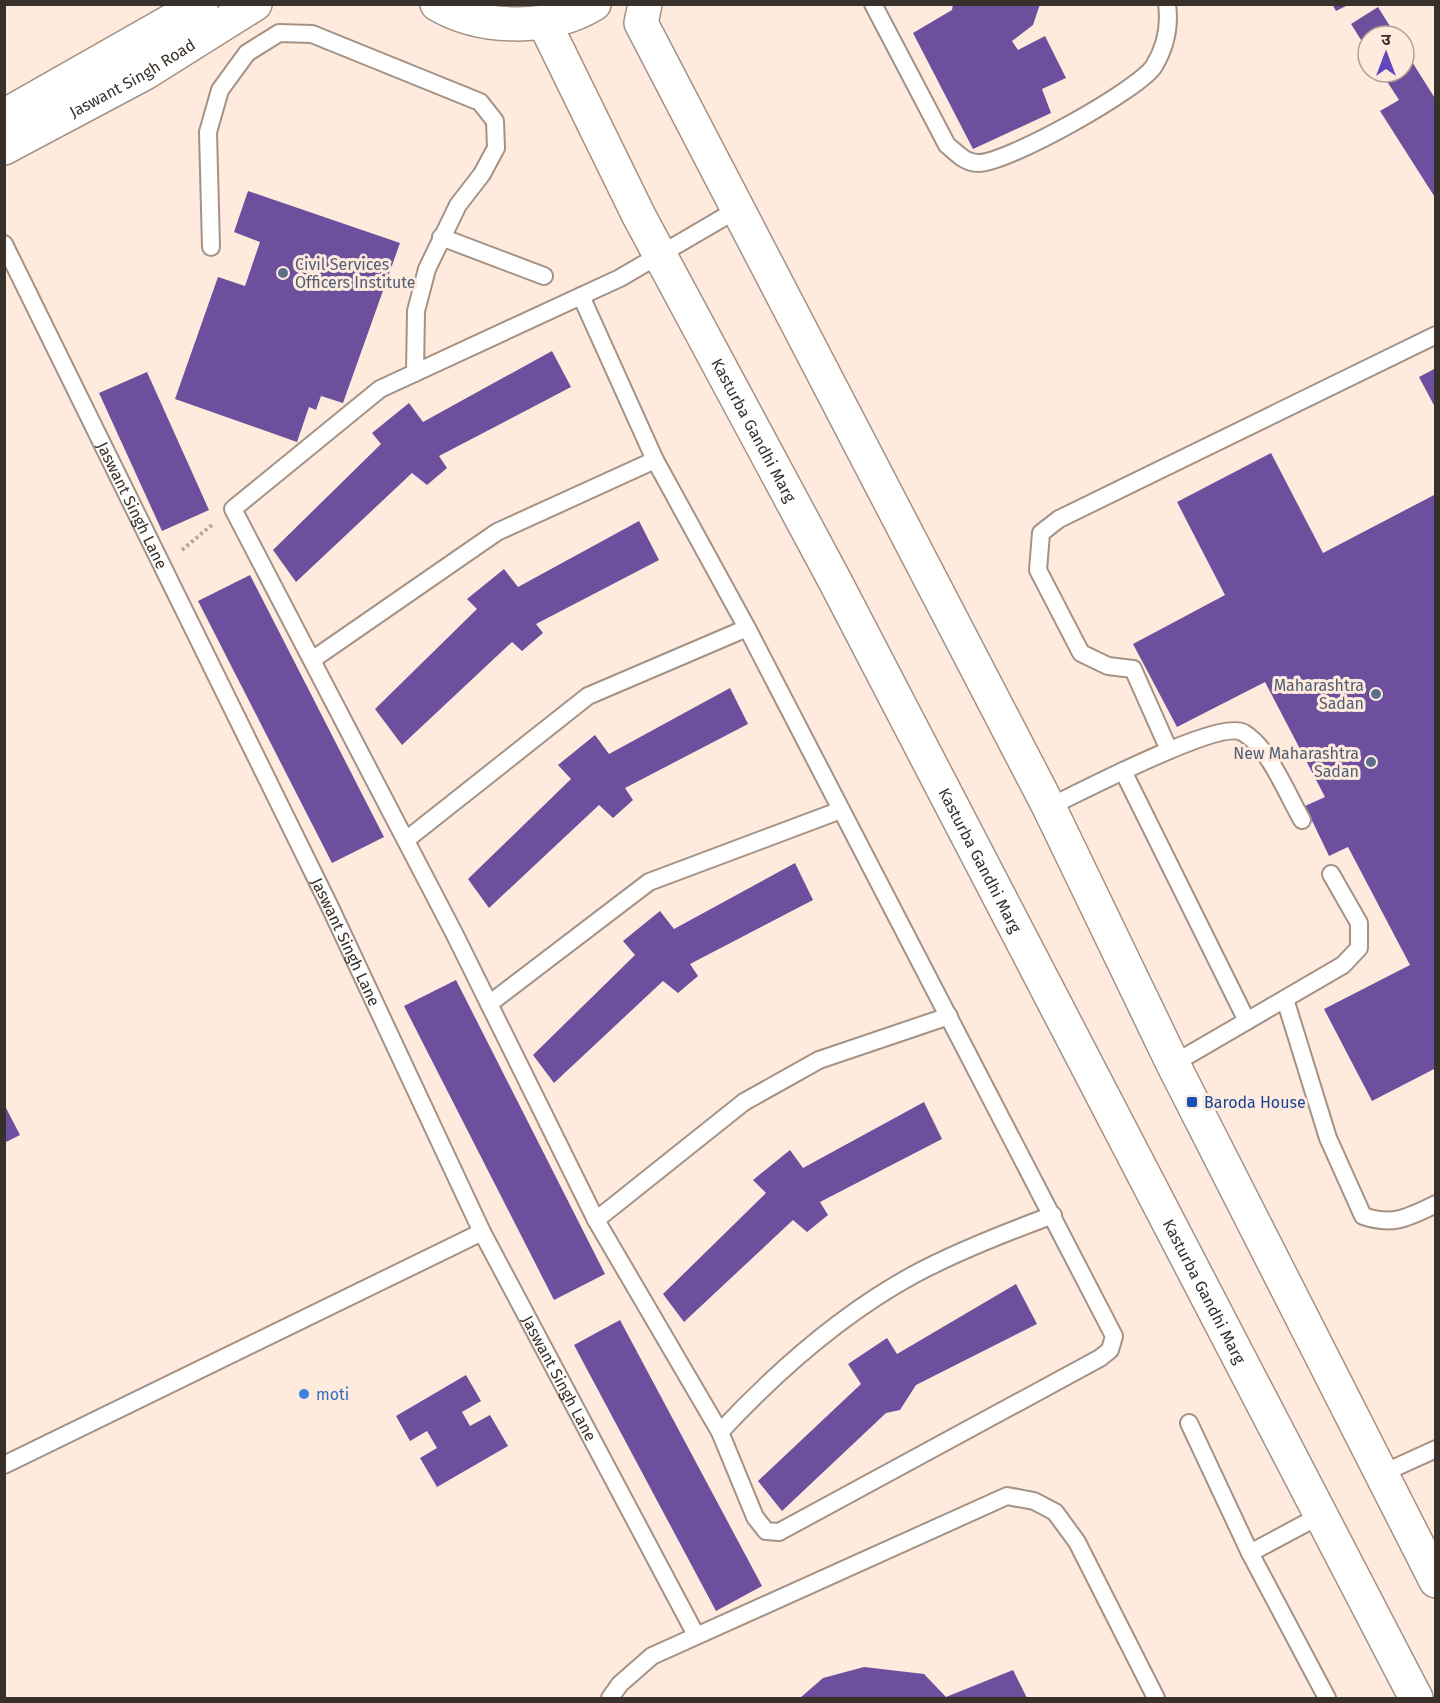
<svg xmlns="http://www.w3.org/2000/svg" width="1440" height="1703" font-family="'Fira Sans','Noto Sans Devanagari',sans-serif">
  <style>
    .building { fill: #6c509d }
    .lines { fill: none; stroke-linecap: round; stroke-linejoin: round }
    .service-casing { stroke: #a49285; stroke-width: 20 }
    .tertiary-casing { stroke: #a49285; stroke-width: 36 }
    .secondary-casing { stroke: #a49285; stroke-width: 36 }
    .path { stroke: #b7a79c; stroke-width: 4; stroke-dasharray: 3 3; stroke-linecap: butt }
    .service { stroke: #fff; stroke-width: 16 }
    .tertiary { stroke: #fff; stroke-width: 33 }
    .secondary { stroke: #fff; stroke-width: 33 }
    .service-dot { fill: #5c6f8a; stroke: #ffebdd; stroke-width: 2 }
    .transit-dot { fill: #1a4fb4; stroke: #ffebdd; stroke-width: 2 }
    .shop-dot { fill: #3f7fe0; stroke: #ffebdd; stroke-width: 2 }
    .labels { text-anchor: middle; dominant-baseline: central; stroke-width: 6; stroke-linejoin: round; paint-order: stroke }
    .street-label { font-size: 16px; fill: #38312b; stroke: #ffebdd }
    .service-label { font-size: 16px; fill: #4e5e75; stroke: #ffebdd; text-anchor: end }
    .transit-label { font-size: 16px; fill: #164399; stroke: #ffebdd; text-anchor: start }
    .shop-label { font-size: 16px; fill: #366cbe; stroke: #ffebdd; text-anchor: start }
  </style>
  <rect width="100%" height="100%" fill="#ffebdd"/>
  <path class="building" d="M953,4H1040L1033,25L1012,41L1018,50L1045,36L1066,78L1042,89L1051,113L973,149L913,33L952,10Z
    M1332,4H1350L1336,11Z
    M1378,7L1396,36H1368V51L1351,24Z
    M1404,49L1436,100V199L1380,111L1399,100L1381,72H1404Z
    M248,191L400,243L343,403L321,396L316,410L309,407L297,442L175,399L218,277L245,286L260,242L234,232Z
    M552,351L571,387L439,456L447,468L427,485L412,473L296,582L273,550L381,444L372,433L409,403L423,422Z
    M1436,368V409L1419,377Z
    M147,372L209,510L162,531L99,393Z
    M1271,453L1323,553L1436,494V1068L1372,1101L1324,1009L1410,965L1348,847L1329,856L1305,806L1325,797L1265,682L1177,727L1133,644L1225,595L1177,502Z
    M639,521L659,560L536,624L543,633L522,651L512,642L402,745L375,709L477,609L467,599L504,569L518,587Z
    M250,575L384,837L332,863L198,601Z
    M730,688L748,724L625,788L633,800L613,818L599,805L489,908L468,879L571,779L558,765L595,735L609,754Z
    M795,863L813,900L690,964L698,976L678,993L663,981L554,1083L533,1055L635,955L623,941L660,911L674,929Z
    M456,980L605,1274L554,1300L404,1006Z
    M924,1102L942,1139L820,1202L828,1215L807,1232L793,1220L684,1322L663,1294L766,1193L753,1180L790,1150L803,1168Z
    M4,1104L20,1135L4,1143Z
    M1016,1284L1037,1324L916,1385L900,1410L886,1413L782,1511L758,1481L861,1384L848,1364L887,1338L897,1354Z
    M620,1320L762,1586L716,1611L574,1345Z
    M466,1375L481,1401L462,1412L470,1426L490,1415L508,1446L437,1487L420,1458L437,1448L427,1431L410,1441L396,1416Z
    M864,1667L924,1674L946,1697L1013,1670L1027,1698H800L823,1678Z"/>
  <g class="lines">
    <defs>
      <g id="service">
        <path d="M873,4L947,145C957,153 965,163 978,163C1006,164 1140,89 1154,66C1165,48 1170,26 1167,4"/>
        <path d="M738,209L620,278L380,389L233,509L454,933L596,1220L720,1432C776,1372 843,1313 915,1274C958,1251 1007,1232 1053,1215"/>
        <path d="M441,237L544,276"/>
        <path id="s1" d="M4,244L330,907L482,1232L696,1635"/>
        <path d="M211,247L208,132L220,90L247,53L279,33L312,34L480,102L495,121L496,148L482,174L458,205L427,269L416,311L415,373"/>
        <path d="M581,296L655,460L747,628L1114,1336L1110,1350L1100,1358L779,1532L766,1531L755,1517L720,1432"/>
        <path d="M312,660L497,532L655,460"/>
        <path d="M1169,750L1133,669L1108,666L1081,653L1038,570L1041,533L1059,519L1436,335"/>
        <path d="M1123,771L1247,1021"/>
        <path d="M1049,807C1079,793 1220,718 1244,733C1269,748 1287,794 1302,820"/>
        <path d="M406,840L588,696L747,628"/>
        <path d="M1285,999L1328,1138L1363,1216C1393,1226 1407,1218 1436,1204"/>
        <path d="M489,1004L649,882L841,810"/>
        <path d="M1173,1064L1343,965L1359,948V923L1331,874"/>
        <path d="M596,1220L744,1102L819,1060L949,1016"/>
        <path d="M1189,1423L1250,1553L1327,1698"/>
        <path d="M4,1465L482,1232"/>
        <path d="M1381,1474L1436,1449"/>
        <path d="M1250,1553L1321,1515"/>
        <path d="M610,1698L620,1684L652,1656L1007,1496L1034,1501L1055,1512L1077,1542L1156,1698"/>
      </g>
      <g id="tertiary">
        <path d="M4,116L201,4"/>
        <path id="s2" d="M4,148L145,73L255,4"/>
      </g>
      <g id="secondary">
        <path d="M437,4C481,30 550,31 594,4"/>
        <path d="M645,4L641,23L1049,807L1173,1064L1436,1581"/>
        <path id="s3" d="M544,22L639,216L835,581L1416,1698"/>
      </g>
    </defs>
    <use href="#service" class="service-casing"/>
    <use href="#tertiary" class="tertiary-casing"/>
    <use href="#secondary" class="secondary-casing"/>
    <path class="path" d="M182,550L213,524"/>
    <use href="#service" class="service"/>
    <use href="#tertiary" class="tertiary"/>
    <use href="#secondary" class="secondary"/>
  </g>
  <g class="service-dot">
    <circle cx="283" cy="273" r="6"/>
    <circle cx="1376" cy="694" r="6"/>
    <circle cx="1371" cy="762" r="6"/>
  </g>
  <rect class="transit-dot" x="1186" y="1096" width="12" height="12" rx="3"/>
  <circle class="shop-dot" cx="304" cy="1394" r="6"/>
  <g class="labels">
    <g class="street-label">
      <text stroke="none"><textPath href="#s2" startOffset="146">Jaswant Singh Road</textPath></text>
      <text stroke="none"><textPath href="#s3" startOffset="459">Kasturba Gandhi Marg</textPath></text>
      <text stroke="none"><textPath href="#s1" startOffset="291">Jaswant Singh Lane</textPath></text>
      <text stroke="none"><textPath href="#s3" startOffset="945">Kasturba Gandhi Marg</textPath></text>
      <text stroke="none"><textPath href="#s1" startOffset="777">Jaswant Singh Lane</textPath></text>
      <text stroke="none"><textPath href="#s3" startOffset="1431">Kasturba Gandhi Marg</textPath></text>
      <text stroke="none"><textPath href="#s1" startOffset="1263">Jaswant Singh Lane</textPath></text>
    </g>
    <g class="service-label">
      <text x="295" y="264" text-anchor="start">Civil Services<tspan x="295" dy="18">Officers Institute</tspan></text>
      <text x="1364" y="685">Maharashtra<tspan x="1364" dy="18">Sadan</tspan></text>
      <text x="1359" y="753">New Maharashtra<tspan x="1359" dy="18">Sadan</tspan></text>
    </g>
    <g class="transit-label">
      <text x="1204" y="1102">Baroda House</text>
    </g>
    <g class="shop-label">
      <text x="316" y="1394">moti</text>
    </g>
  </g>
  <rect width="1440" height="1703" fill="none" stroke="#38312b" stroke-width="12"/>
  <g transform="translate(1386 54)"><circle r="28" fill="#ffebdd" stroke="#afa196" stroke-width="1.5"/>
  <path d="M0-4.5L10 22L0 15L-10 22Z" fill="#6146be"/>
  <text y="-9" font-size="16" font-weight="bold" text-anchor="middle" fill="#38312b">उ</text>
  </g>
</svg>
